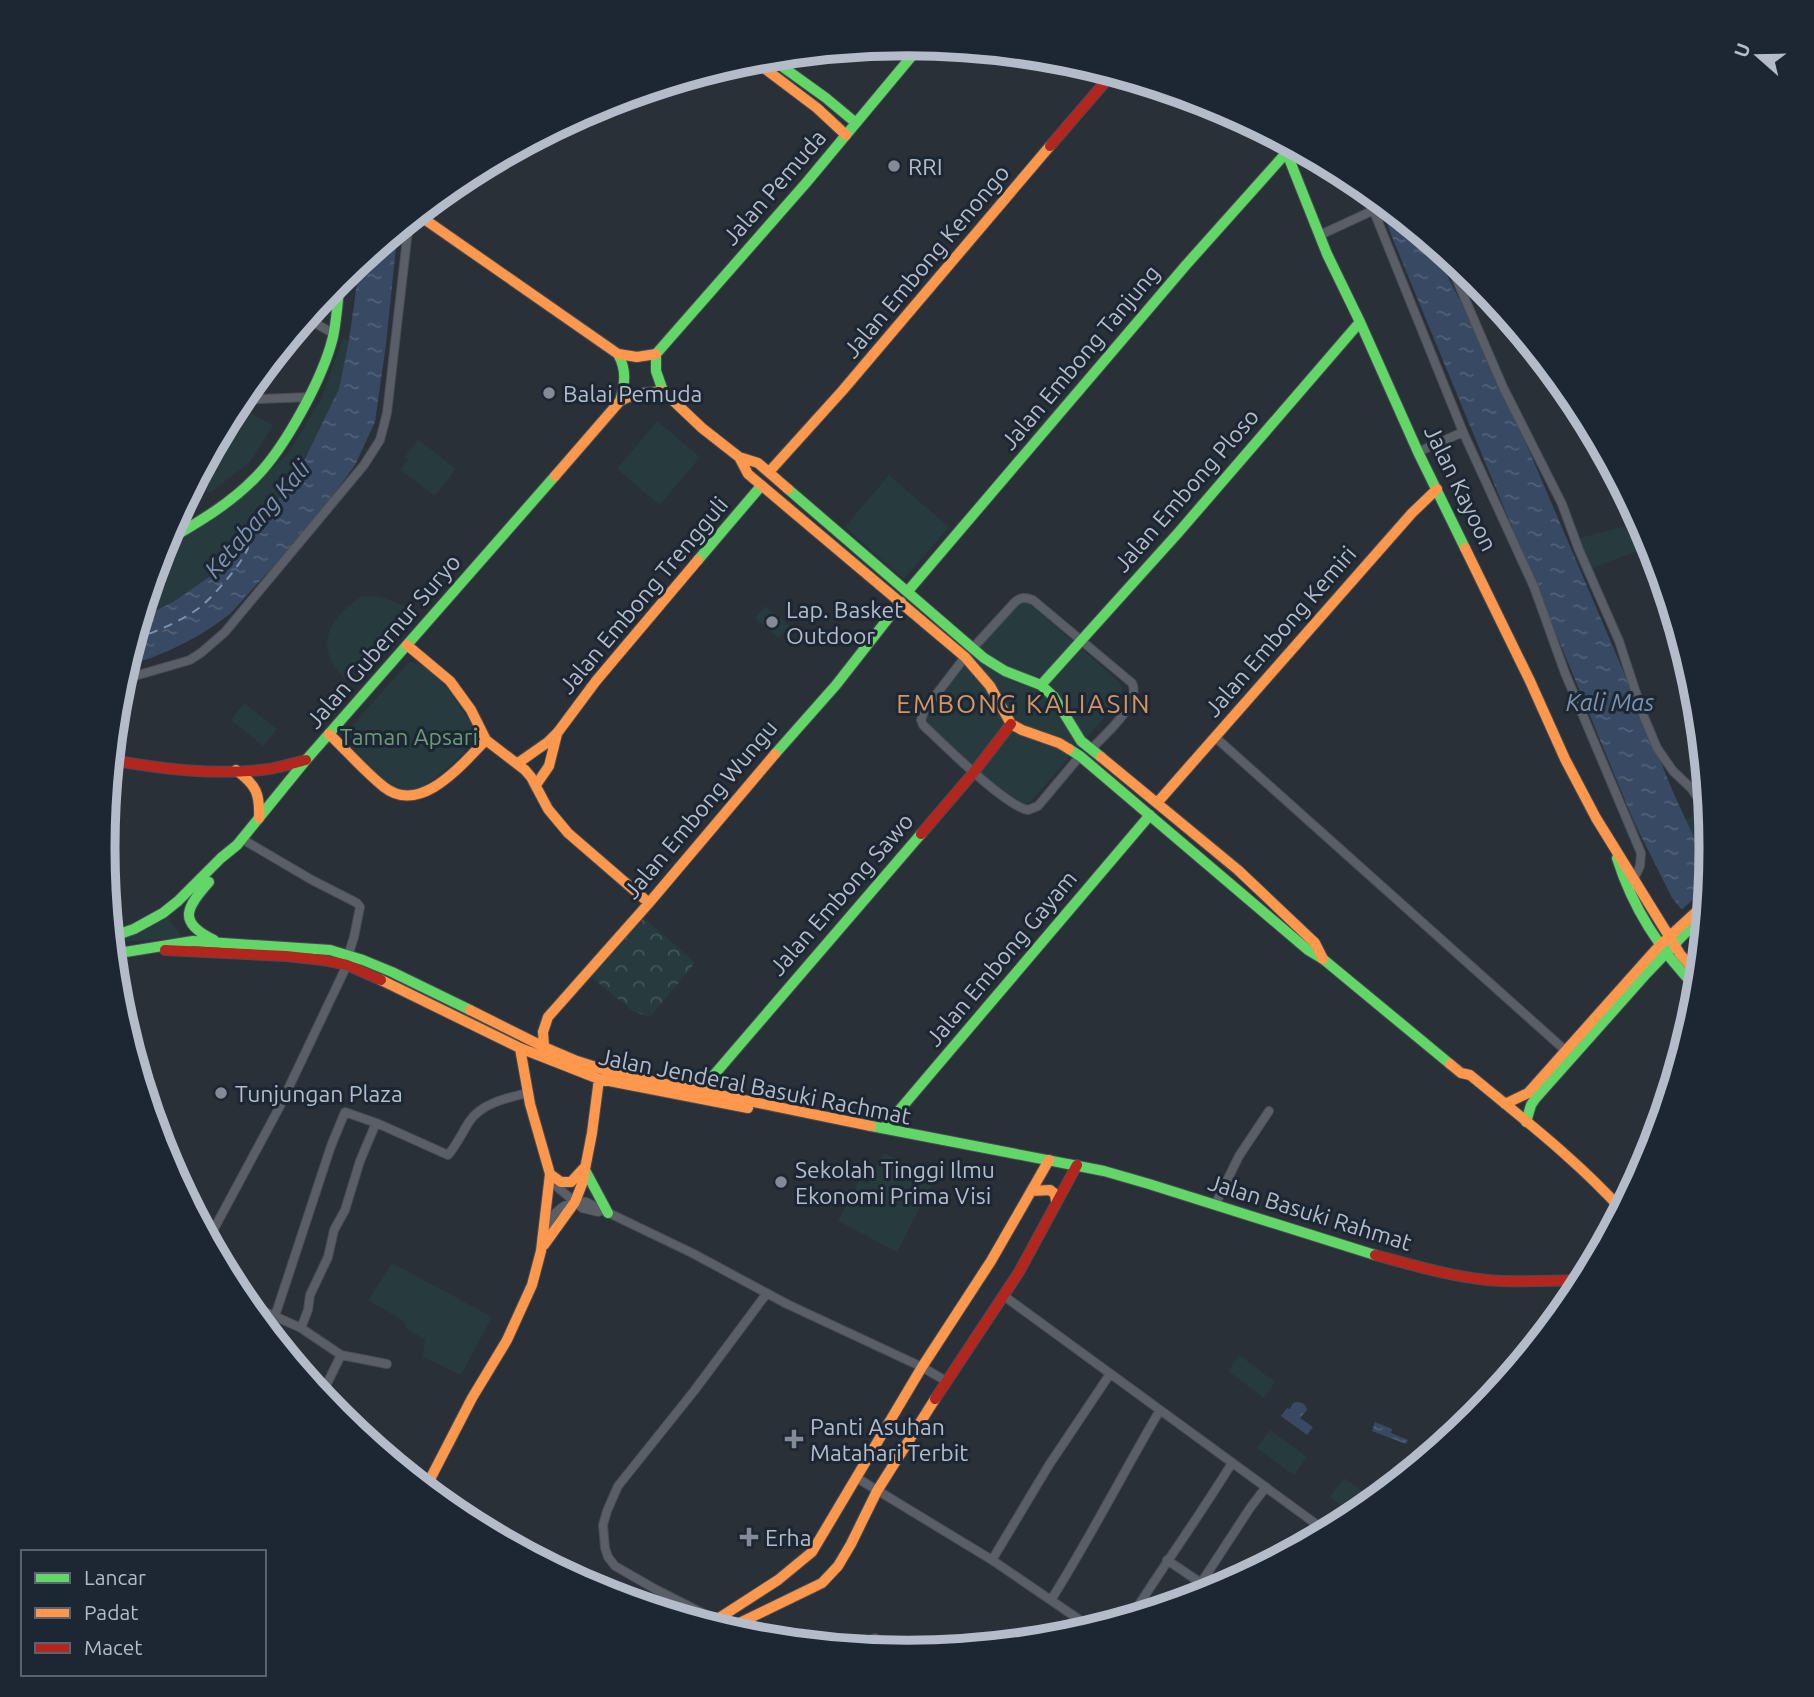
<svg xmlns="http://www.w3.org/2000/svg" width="1814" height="1697" font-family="Ubuntu,sans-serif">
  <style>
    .green { fill: #273a3e }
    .forest { fill: url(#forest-crowns) }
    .water { fill: url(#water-ripples) }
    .pier { fill: #2a3038 }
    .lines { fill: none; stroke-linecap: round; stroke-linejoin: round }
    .ferry { stroke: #7c92b1; stroke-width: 2; stroke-dasharray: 9 7; stroke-linecap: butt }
    .street-casing { stroke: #484c53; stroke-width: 10 }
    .fast-casing { stroke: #484c53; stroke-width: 12 }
    .slow-casing { stroke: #484c53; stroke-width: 12 }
    .jam-casing { stroke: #484c53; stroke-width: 12 }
    .street { stroke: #5a5e66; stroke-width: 8 }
    .fast { stroke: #63d668; stroke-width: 10 }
    .slow { stroke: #ff974d; stroke-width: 10 }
    .jam { stroke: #b3261e; stroke-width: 10 }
    .poi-dot { fill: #848b96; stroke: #1d2633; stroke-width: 2.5 }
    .labels { text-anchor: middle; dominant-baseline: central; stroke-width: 6; stroke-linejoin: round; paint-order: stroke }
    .poi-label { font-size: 23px; fill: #b4bcc9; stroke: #1d2633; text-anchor: start }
    .street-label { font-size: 23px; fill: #b4bcc9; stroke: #1d2633 }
    .park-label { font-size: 23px; fill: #6b9a76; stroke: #1d2633 }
    .water-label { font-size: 24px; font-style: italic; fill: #7c92b1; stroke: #1d2633 }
    .quarter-label { font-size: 26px; letter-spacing: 2px; fill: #d59563; stroke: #1d2633 }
    .rim { fill: none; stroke: #b4bcc9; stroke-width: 9 }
  </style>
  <defs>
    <pattern id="forest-crowns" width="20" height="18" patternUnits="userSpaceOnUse" patternTransform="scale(1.75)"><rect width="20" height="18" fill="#273a3e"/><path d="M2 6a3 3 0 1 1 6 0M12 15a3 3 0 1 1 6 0" fill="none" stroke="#445559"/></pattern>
    <pattern id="water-ripples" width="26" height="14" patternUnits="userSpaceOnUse" patternTransform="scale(1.75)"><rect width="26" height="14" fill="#384963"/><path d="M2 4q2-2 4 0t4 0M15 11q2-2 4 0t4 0" fill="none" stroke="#526178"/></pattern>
  </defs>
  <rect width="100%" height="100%" fill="#2a3038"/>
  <path class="green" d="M343,338L349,340C346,355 344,372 340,387C335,403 325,420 317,435C279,512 221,585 140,619L160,553L238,500L289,453L321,399Z
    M236,406L273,425L250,462L210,493L196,480Z
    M657,421L700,457L660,505L617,469Z
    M418,439L456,469L435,496L400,470L408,460L405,457Z
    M889,475L949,527L904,579L845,527Z
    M1641,522L1652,545L1590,569L1576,539Z
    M363,596C379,596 392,599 407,608L344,678C340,673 334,667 331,660C318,634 341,608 363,596Z
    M1019,600L1028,602L1117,680L1122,686L1123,696L1033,799C1026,805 1024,805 1015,802L925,726L923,721L926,710Z
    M765,606L790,626L779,638L755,618Z
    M409,662C434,663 458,704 471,723C472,729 474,734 472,739C468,752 427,787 415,790C408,791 400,790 393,788C376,781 353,753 340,739Z
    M244,703L277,729L263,746L231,720Z
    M1704,810C1713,827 1712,848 1710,867L1704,859L1685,820Z
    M168,912L171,922L183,938L117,942Z
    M1699,931L1703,935L1700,967L1689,955C1690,944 1691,939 1699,931Z
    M884,1153L935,1179L897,1252L838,1221L859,1180L868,1184Z
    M392,1263L492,1317L461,1375L423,1357L425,1340L406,1328L405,1322L368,1300Z
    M1562,1295H1576L1558,1317L1555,1318L1551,1316Z
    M1239,1355L1275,1382L1264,1398L1228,1371Z
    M1270,1430L1307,1457L1294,1475L1257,1448Z
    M1344,1478L1375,1500L1356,1516L1330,1497Z"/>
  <path class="forest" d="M642,916L695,963L650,1017L633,1011L590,976Z"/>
  <path class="water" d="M1378,199L1437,247L1444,269L1492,364L1628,682L1673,792L1704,859L1710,867L1703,935L1672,898L1634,822L1394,242Z
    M395,232L396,247L386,344L375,422L355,465L334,494L287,551L231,613C201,637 163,656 125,666L140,619L173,602L212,575L246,543L299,471L339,389L349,340L360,262Z
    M1296,1402C1302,1402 1306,1404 1307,1410L1300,1418L1313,1427L1307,1435L1281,1416L1287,1408L1290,1409L1293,1403Z
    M1375,1422L1392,1429L1391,1433L1408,1440L1406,1444L1372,1431Z"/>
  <path class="pier" d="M1708,886L1704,922L1695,931L1679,912Z"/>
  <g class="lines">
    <path class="ferry" d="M134,639C155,632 180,622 199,608C213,597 241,565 248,548L246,543"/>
    <defs>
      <path id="street" d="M1364,187L1463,432L1534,587L1565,673L1641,853L1640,866L1634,879
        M1320,235L1374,210
        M1446,255L1503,387L1562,504L1579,550L1619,641L1644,717L1657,748L1673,771L1691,788L1708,813
        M306,318L329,331
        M239,400L310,397
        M1418,452L1463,432
        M972,649L1015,602C1021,597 1025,597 1033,600L1132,683C1142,703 1104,736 1091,749
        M965,657L925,709L921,720L923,725C942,743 1005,806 1028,810L1038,806L1080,756
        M121,680L190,660L202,652L225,632L364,465L380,440L387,413L409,221
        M1215,737L1566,1051
        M242,839L312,880L357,903L360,907L354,937L348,956
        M550,1181L582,1208L598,1212
        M1215,1205L1239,1156L1269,1111
        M546,1229C552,1212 567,1199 586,1202L692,1253L787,1304L922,1367L946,1381
        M208,1240L279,1108L347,965
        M1004,1296L1327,1532
        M243,1302L301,1328L341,1355L387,1364
        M275,1316L331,1146L345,1112L379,1124L448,1155C456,1146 462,1133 469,1122C481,1103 507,1098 528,1093
        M301,1328L308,1310L310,1295L328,1257L334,1230L345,1210L360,1161L376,1123
        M321,1396L341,1355
        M1469,1424L1481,1402
        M857,1478L992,1560L1093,1629
        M992,1560L1049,1465L1110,1374
        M1167,1560L1201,1583
        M1202,1596L1206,1588L1201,1583L1250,1508L1266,1487
        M1051,1600C1090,1538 1123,1473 1160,1410
        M1131,1617C1164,1565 1200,1515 1232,1463
        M752,1638L655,1589L615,1566L608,1557L605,1548L603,1525L607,1511L618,1486L694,1391L767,1293
        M866,1649L872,1639L875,1638L894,1647"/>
      <path id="fast" d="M769,57L826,98L856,123
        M1282,141L1327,254L1360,322L1418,452L1465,548
        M618,354C627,371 625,383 620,401
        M663,391L656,371V354L806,183L921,45
        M788,489L984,658L1005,671L1041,685L1054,697L1081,741L1101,757
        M163,543C195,524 229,505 255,478C285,448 323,378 333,337C337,318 338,298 340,278
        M698,560L761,486
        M908,591L1186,265L1286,153
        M1041,685L1178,533L1360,322
        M1069,749L1080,756L1308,950L1323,959L1450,1064
        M775,754L836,685L901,602
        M1617,858C1633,909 1661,952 1698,989
        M209,882C187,907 176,922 214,940
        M111,937L134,929L163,913L178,901L221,858L237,845L306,760L555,476
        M113,954L193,941L330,950L363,960L392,972L470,1010
        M701,1090L921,834
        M1526,1122L1531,1105L1535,1099L1647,973L1690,928L1705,915
        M871,1126L1104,1171L1149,1184L1375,1255
        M885,1127L1150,815
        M585,1170L608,1213"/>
      <path id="slow" d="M752,59L817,108L846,135
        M417,214L618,354L637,357L656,354
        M739,457L748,474L965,657L990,686L1011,724L1022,730L1059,743L1069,749
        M769,472L843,390L1050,146
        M555,476L620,401L635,394L663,391L702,428L739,457L758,463L788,489
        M1465,548L1530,681L1565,759L1596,818L1680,954L1699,976
        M407,645L450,681L471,710L486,740L525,770L531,777L548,809L568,833L649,903
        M329,734C347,751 364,771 384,787C421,816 462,764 486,740
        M1101,757L1238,870L1315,943L1323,959
        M518,763L548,742L558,732L596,681L698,560
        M236,770C256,785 260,793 259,818
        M536,785L549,766L557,734
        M1157,803L1412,513L1437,489
        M381,980L520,1048L599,1079L748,1108
        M470,1010L544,1047L577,1061L621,1075L871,1126
        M544,1047L543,1032L548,1017L649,903L775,754
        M1450,1064L1461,1073L1470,1075C1522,1118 1577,1160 1622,1210
        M1505,1104L1528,1093L1659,946L1707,902
        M550,1174L561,1182H571L584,1168
        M1031,1191L1050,1190L1055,1194L1056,1202
        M544,1245L575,1202L582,1184L592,1133L599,1079
        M425,1489L472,1398L507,1340L532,1285L541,1251L550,1174L530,1104L520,1048
        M713,1627L716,1620L778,1580L812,1552L922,1367L991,1261L1049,1160
        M725,1630L822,1583L838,1566L851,1544L877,1491L935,1399"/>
      <path id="jam" d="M1050,146L1112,74
        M111,760C162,769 217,776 269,769C281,767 294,763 306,760
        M921,834L974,772L1011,724
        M165,950L286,956L323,960L347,965L381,980
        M1375,1255C1412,1265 1449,1276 1487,1280C1519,1283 1552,1280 1585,1280
        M935,1399L1019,1272L1077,1165"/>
    </defs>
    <use href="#street" class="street-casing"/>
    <use href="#fast" class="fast-casing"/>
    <use href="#slow" class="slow-casing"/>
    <use href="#jam" class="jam-casing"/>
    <use href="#street" class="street"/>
    <use href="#fast" class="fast"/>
    <use href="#slow" class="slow"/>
    <use href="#jam" class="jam"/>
  </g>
  <g class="poi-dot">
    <circle cx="894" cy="166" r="7"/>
    <circle cx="549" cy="393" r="7"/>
    <circle cx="772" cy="622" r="7"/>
    <circle cx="221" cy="1093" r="7"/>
    <circle cx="781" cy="1182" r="7"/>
    <path d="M790.5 1428.5h7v7h7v7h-7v7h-7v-7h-7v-7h7z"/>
    <path d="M745.5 1526.5h7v7h7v7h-7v7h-7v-7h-7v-7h7z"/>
  </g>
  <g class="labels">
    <g class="poi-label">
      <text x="908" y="166">RRI</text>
      <text x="563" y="393">Balai Pemuda</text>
      <text x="786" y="609">Lap. Basket<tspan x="786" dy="26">Outdoor</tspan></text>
      <text x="235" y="1093">Tunjungan Plaza</text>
      <text x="795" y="1169">Sekolah Tinggi Ilmu<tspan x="795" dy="26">Ekonomi Prima Visi</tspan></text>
      <text x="810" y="1426">Panti Asuhan<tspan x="810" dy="26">Matahari Terbit</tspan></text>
      <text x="765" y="1537">Erha</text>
    </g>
    <g class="street-label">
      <text transform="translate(774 187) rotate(-49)">Jalan Pemuda</text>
      <text transform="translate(926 261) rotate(-50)">Jalan Embong Kenongo</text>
      <text transform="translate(1080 357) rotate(-50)">Jalan Embong Tanjung</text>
      <text transform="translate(1461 488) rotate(64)">Jalan Kayoon</text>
      <text transform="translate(1186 490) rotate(-49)">Jalan Embong Ploso</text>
      <text transform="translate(643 595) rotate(-50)">Jalan Embong Trengguli</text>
      <text transform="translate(1280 631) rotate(-49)">Jalan Embong Kemiri</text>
      <text transform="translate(383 641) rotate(-49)">Jalan Gubernur Suryo</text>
      <text transform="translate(700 809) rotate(-50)">Jalan Embong Wungu</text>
      <text transform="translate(841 894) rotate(-49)">Jalan Embong Sawo</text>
      <text transform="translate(1001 958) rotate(-50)">Jalan Embong Gayam</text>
      <text transform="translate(755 1086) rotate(11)">Jalan Jenderal Basuki Rachmat</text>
      <text transform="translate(1310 1212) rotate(17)">Jalan Basuki Rahmat</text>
    </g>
    <g class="park-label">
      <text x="409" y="736">Taman Apsari</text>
    </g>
    <g class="water-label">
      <text transform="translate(257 519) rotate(-49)">Ketabang Kali</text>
      <text x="1610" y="702">Kali Mas</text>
    </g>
    <g class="quarter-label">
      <text x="1024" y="703">EMBONG KALIASIN</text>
    </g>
  </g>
  <path d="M0 0H1814V1697H0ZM115 848a792 792 0 1 1 1584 0a792 792 0 1 1-1584 0Z" fill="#1d2633" fill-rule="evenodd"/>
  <path class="rim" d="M115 848a792 792 0 1 1 1584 0a792 792 0 1 1-1584 0Z"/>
  <rect x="21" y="1550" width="245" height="126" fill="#1d2633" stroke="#59626f" stroke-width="2"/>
  <rect x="35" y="1573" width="35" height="10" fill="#63d668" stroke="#59626f" stroke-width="2"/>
  <text x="84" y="1585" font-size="21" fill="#b4bcc9">Lancar</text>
  <rect x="35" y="1608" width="35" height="10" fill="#ff974d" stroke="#59626f" stroke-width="2"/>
  <text x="84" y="1620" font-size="21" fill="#b4bcc9">Padat</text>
  <rect x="35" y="1643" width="35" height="10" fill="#b3261e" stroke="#59626f" stroke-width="2"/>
  <text x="84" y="1655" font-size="21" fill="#b4bcc9">Macet</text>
  <g transform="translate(1758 56) rotate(290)" stroke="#1d2633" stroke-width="5" paint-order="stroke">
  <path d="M0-5L12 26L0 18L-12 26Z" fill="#b4bcc9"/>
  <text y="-10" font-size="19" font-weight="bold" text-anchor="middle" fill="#b4bcc9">U</text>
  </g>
</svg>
